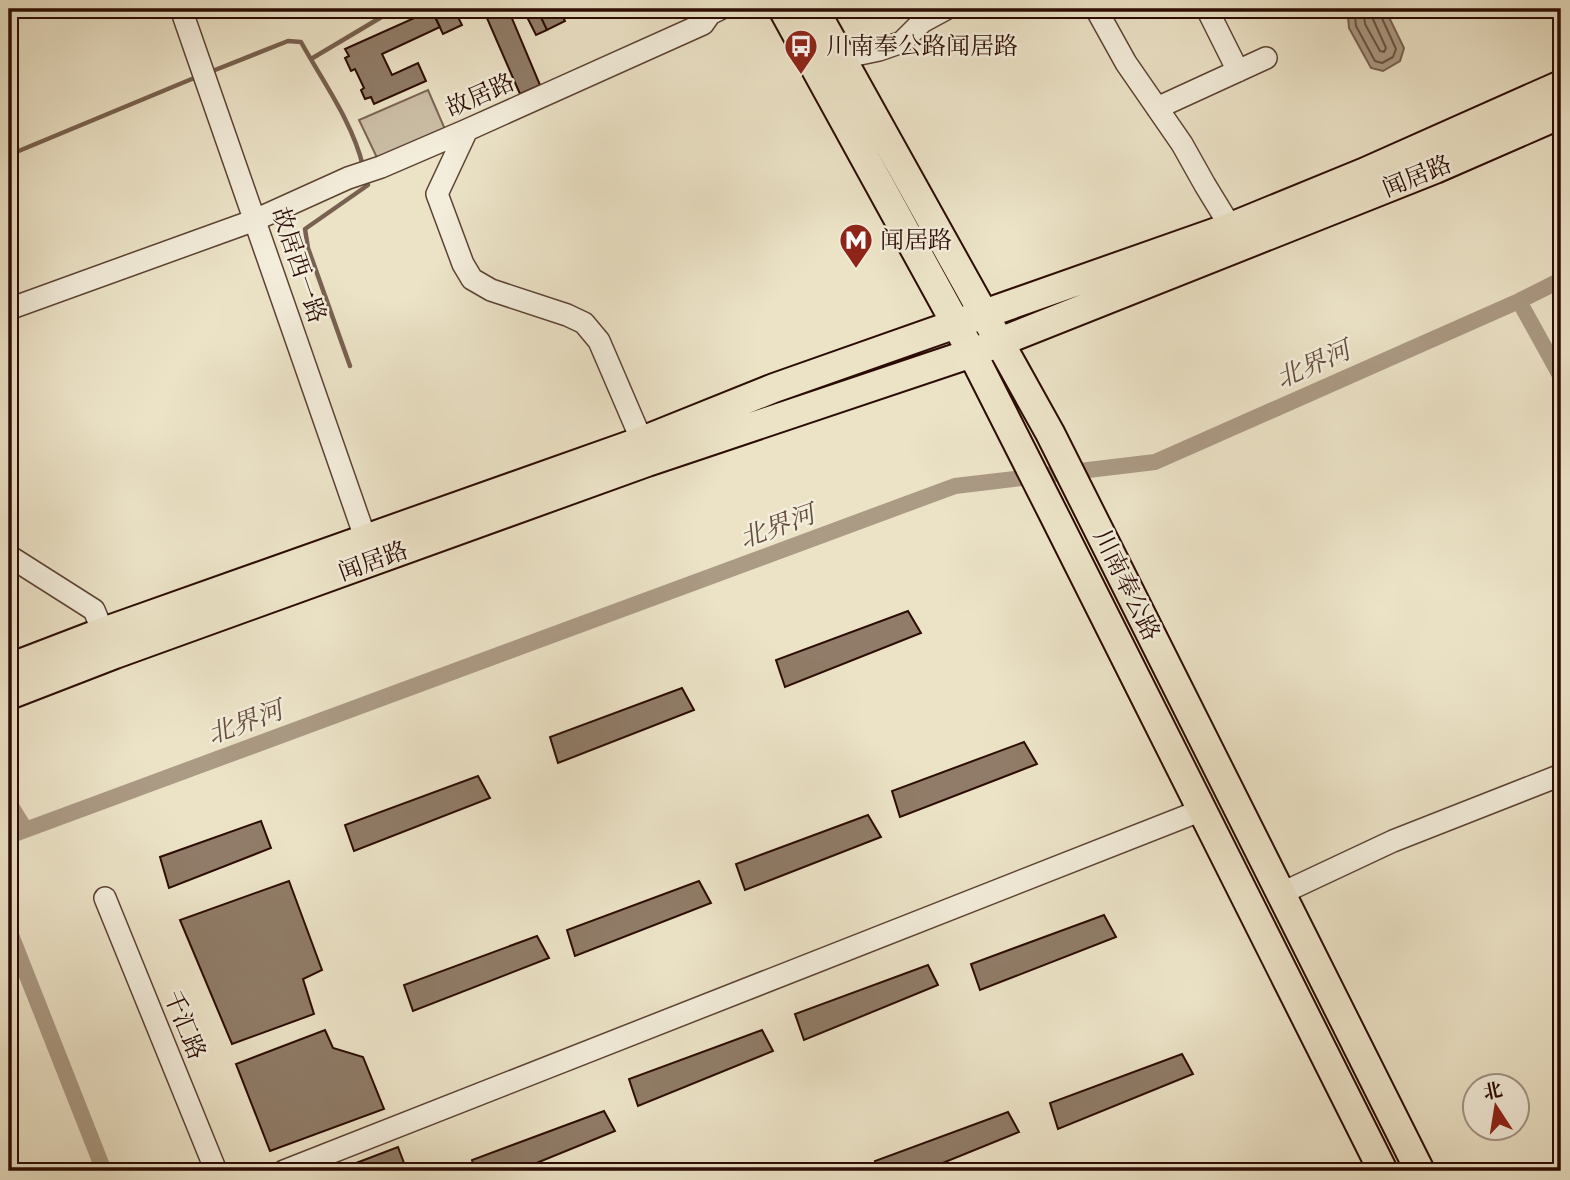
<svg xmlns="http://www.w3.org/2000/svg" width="1570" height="1180" font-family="'IM FELL Great Primer','Noto Serif SC',serif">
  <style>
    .green { fill: #cbbea6; stroke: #7c6554; stroke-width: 2 }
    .water { fill: #ab9a84; stroke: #786150; stroke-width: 2 }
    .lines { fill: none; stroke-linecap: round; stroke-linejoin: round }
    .shore { stroke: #6c5343; stroke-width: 2 }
    .stream { stroke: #786150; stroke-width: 4.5 }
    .canal { stroke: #ab9a84; stroke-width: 16 }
    .building { fill: #907c68; stroke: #2c0c02; stroke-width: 2 }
    .minor-casing { stroke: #5c4233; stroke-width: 24 }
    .major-casing { stroke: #2c0c02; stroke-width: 32 }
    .minor { stroke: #f3eddb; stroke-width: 21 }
    .major { stroke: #ece3c7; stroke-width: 28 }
    .labels { text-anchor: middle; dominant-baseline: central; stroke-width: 5; stroke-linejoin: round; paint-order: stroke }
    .poi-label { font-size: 24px; fill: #2c0c02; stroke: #f3eddb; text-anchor: start }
    .street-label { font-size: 24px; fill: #2c0c02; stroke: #f3eddb }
    .water-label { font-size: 26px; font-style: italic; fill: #654c3c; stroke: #f3eddb }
  </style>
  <rect width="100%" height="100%" fill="#ece3c7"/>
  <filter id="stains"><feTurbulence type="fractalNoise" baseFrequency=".00286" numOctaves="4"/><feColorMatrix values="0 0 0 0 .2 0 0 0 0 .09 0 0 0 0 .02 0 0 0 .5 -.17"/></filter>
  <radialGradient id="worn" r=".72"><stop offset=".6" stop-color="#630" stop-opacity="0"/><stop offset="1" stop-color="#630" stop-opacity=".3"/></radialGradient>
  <path class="green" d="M428,90L447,134L380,164L359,120Z"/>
  <path class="water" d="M1344,9H1385L1404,48L1400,61L1383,71L1371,68L1349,28L1348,17Z"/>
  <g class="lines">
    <path class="shore" d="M1352,9L1355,16L1356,26L1375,61L1382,63L1393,57L1396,49L1380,14L1379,9
      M1362,9L1364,15L1365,24L1380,51L1384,52L1386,48L1372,17L1370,9"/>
    <path class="stream" d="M311,59L395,9
      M210,72L288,41L301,42C323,82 352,121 363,166
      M9,155L199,76
      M350,366L308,248L305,229L368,185L366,178"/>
    <path class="canal" d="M1519,301L1561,377
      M9,803L25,829
      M9,836L955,486L1155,462L1519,301L1561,280
      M9,930L104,1171"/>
  </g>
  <path class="building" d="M436,9H454L462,25L443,34L432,11Z
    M483,9H508L540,85L520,94Z
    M523,9H537L547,30L536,35Z
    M537,9H559L565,21L547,30Z
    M432,10L440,27L382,54L392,75L418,63L426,81L374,104L371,97L365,99L361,90L364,88L355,69L351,71L345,58L349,56L345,49Z
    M908,611L921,633L785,687L776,660Z
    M682,688L694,710L558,763L550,737Z
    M1024,742L1037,764L900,817L892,791Z
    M478,776L490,798L354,851L345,825Z
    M868,815L881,837L745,890L736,864Z
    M261,821L271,848L169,888L160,857Z
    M289,881L322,970L303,979L314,1014L232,1044L180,920Z
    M699,881L711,903L575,956L567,930Z
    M1104,915L1116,937L980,990L971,964Z
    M537,936L549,958L413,1011L404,985Z
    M928,965L938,985L804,1040L795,1014Z
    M325,1030L333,1048L363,1057L384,1109L270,1151L236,1064Z
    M762,1030L773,1051L638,1106L629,1079Z
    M1182,1054L1193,1074L1058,1129L1050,1103Z
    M604,1111L615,1131L517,1171H475L472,1160Z
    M1008,1112L1019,1132L923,1171H879L875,1161Z
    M398,1147L407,1171H335Z"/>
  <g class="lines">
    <defs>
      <path id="minor" d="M181,9L366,540
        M1096,9L1126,63L1182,144L1205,185L1238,239
        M1207,9L1238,71
        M841,58L879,50L902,42L922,22L946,9
        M1157,108L1266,58
        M467,130L437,194L463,264L472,279L491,290L567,315L584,323L599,341L642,441L645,453
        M9,309L255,220L348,178L381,167L467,130L703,24L710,14L720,9
        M9,556L94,610L103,632
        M1280,894L1393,841L1561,775
        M105,898L216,1171
        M284,1171L1202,810"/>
      <path id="major" d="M783,9L972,353L1053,513L1383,1171
        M814,9L1050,433L1420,1171
        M9,668L103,632L642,441L774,388L1231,227L1363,173L1561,85
        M9,695L115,654L647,462L972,353L1435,169L1561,114"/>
    </defs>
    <use href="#minor" class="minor-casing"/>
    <use href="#major" class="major-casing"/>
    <use href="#minor" class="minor"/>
    <use href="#major" class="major"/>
  </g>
  <defs>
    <symbol id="bus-pin" viewBox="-11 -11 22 30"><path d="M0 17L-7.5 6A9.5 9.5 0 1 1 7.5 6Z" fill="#8f2418" stroke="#f3eddb"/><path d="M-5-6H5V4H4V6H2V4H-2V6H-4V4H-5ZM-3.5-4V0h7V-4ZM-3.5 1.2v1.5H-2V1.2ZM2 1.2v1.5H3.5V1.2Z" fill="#fff"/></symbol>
    <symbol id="metro-pin" viewBox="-11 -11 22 30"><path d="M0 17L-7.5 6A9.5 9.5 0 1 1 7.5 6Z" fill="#8f2418" stroke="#f3eddb"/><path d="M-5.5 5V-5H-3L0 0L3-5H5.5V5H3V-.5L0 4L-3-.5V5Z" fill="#fff"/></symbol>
  </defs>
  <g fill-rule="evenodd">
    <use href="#bus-pin" x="782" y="27" width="38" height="52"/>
    <use href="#metro-pin" x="837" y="221" width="38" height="52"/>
  </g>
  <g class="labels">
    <g class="poi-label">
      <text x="826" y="46">川南奉公路闻居路</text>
      <text x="880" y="240">闻居路</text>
    </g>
    <g class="street-label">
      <text transform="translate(480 95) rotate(-24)">故居路</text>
      <text transform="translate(1417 176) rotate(-22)">闻居路</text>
      <text transform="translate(299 265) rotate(71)">故居西一路</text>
      <text transform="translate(373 561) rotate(-20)">闻居路</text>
      <text transform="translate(1127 585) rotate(64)">川南奉公路</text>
      <text transform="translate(185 1025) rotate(68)">千汇路</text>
    </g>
    <g class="water-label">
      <text transform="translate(1313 364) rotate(-24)">北界河</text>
      <text transform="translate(777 526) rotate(-20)">北界河</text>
      <text transform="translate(245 722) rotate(-20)">北界河</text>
    </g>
  </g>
  <rect width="1570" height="1180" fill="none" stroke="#ece3c7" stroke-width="35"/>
  <rect x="10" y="10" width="1549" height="1159" fill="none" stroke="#2c0c02" stroke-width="3.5"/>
  <rect x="18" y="18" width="1535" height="1145" fill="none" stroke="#2c0c02" stroke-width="2"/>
  <g transform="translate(1496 1107) rotate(348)"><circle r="33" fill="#f3eddb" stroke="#a39384" stroke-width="2"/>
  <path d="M0-5L12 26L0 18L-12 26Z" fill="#8f2418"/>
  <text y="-10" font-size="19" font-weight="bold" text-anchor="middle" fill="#2c0c02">北</text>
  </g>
  <rect width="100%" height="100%" filter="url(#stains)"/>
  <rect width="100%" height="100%" fill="url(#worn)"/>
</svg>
